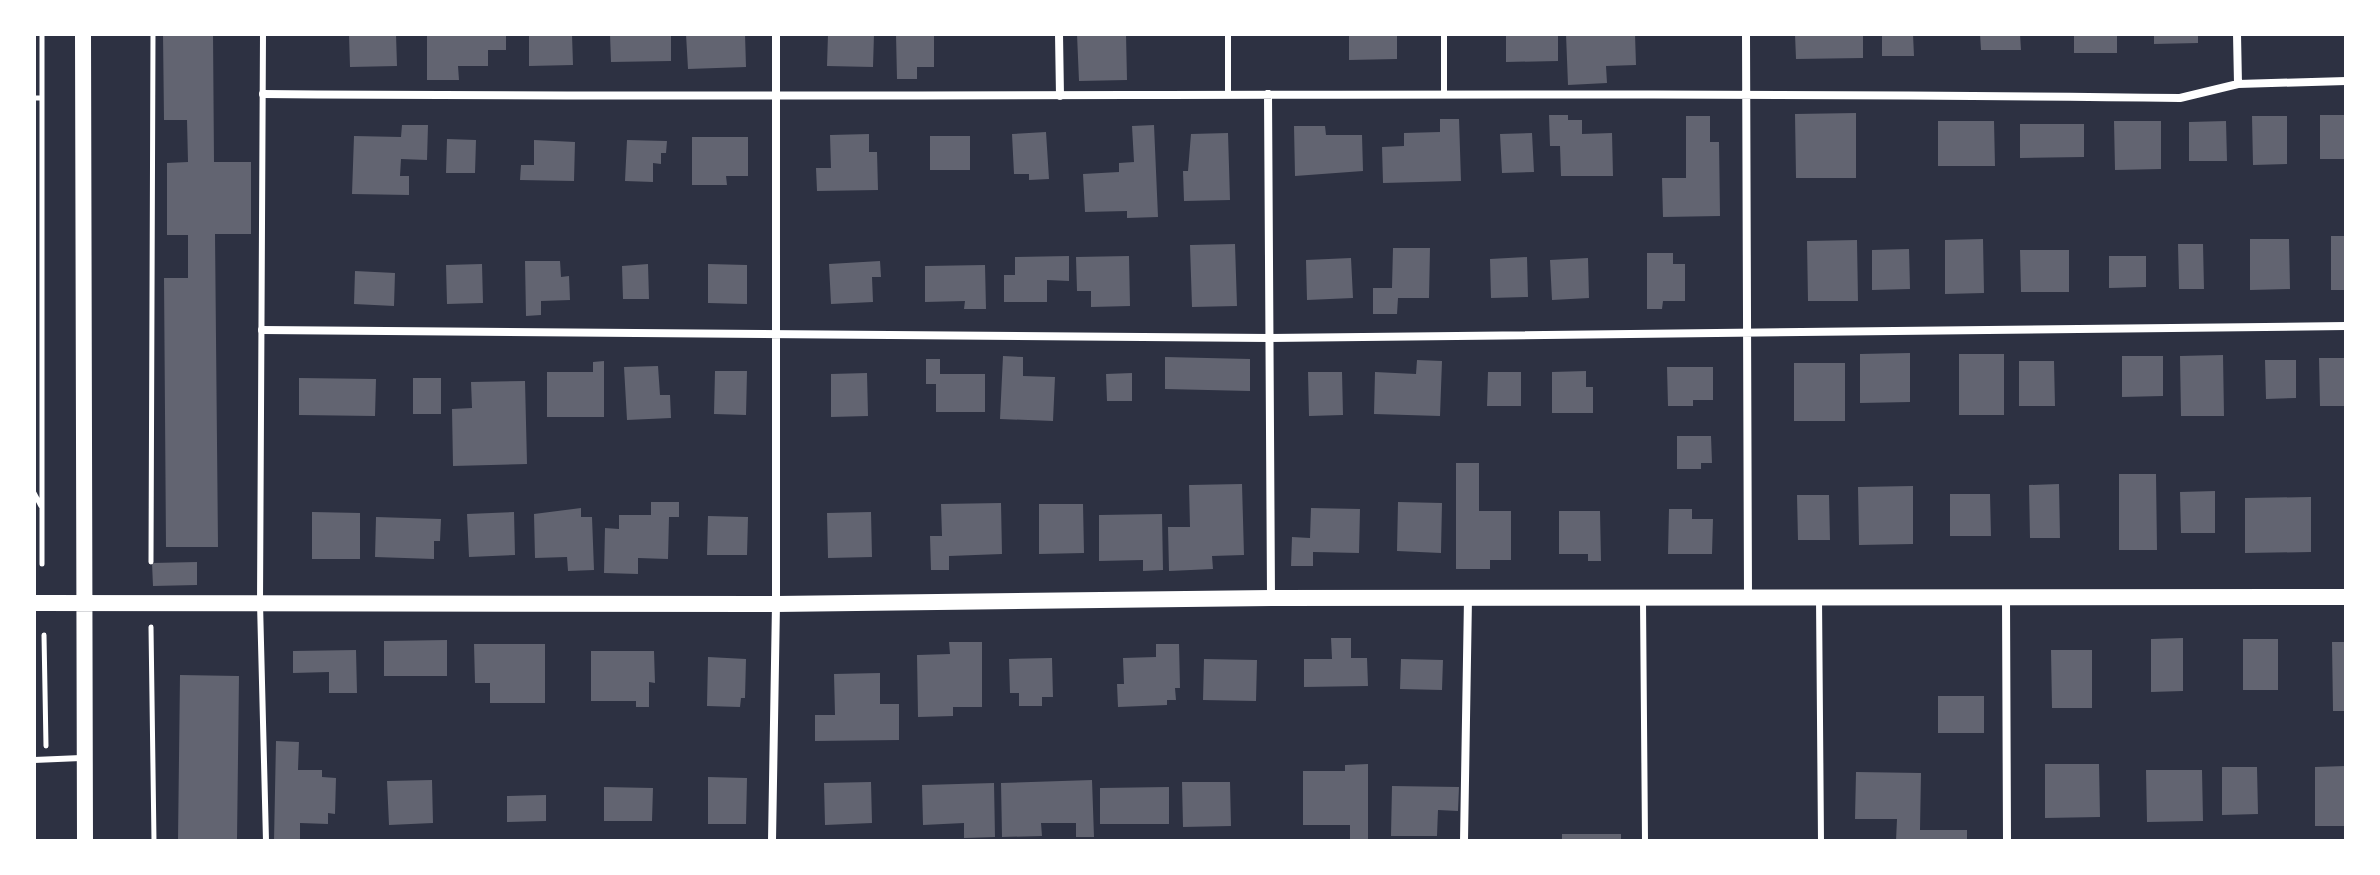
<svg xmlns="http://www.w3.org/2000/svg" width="2380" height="875" font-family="'IBM Plex Serif',serif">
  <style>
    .building { fill: #626471 }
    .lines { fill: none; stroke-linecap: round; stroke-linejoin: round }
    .path { stroke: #fff; stroke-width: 5 }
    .service { stroke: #fff; stroke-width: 6 }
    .minor { stroke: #fff; stroke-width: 8 }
    .secondary { stroke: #fff; stroke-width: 16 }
  </style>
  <rect width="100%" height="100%" fill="#2d3142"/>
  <path class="building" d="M163,34H213L214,162H251V234H215L218,547H166L164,278H188V235H167V163L188,162L187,120H164Z
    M349,34H396L397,66L350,67Z
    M427,34H506V50H488V66H458L459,80H427Z
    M529,34H572L573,65L529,66Z
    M610,34H671V61L611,62Z
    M686,34H745L746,67L688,69Z
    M828,34H874L873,67L827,66Z
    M896,34H934V67H917V79H897Z
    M1077,34H1126L1127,80L1079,81Z
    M1349,34H1397V59L1349,60Z
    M1506,34H1558V61L1506,62Z
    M1566,34H1635L1636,65L1606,66L1607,83L1568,85Z
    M1795,34H1863V58L1796,59Z
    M1882,34H1913L1914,56H1882Z
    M1980,34H2020L2021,50H1981Z
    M2074,34H2117V53H2074Z
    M2154,34H2198V43L2154,44Z
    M1856,113V178H1796L1795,114Z
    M1549,115H1568V120H1582V134L1612,133L1613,176H1561L1560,146H1550Z
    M2320,115H2346V159H2320Z
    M1686,116H1710V142H1719L1720,216L1663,217L1662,178H1686Z
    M2252,116H2287V164L2253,165Z
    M1440,119H1459L1461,181L1383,183L1382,147L1404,146V133L1440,132Z
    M1938,121H1994L1995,166H1938Z
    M2114,121H2161V169L2115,170Z
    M2226,121L2227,161H2189V122Z
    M2020,124H2084V157L2020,158Z
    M402,125H428L427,160L401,159L400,176H409V195L352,194L354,136L401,137Z
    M1154,125L1158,217L1127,218V211L1085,212L1083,174L1119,172V163L1134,162L1132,126Z
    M1294,126H1325L1326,135H1362L1363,171L1295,176Z
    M1046,132L1049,179L1029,180V174H1014L1012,134Z
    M1228,133L1230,200L1184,201L1183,171H1188L1191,134Z
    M1532,133L1534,172L1502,173L1500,134Z
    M869,134V152H877L878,190L817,191L816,168H831L830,135Z
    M930,136H970V170H930Z
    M692,137H748V176H726L727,185H692Z
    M447,139L476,140L475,173H446Z
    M534,140L575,142L574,181L520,180L521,165H534Z
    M627,140L667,141L666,153H661V164L653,163V182L625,181Z
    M2331,236H2346V290H2331Z
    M1983,239L1984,293L1945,294V240Z
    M2250,239H2289L2290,289L2250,290Z
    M1857,240L1858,301H1808L1807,241Z
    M1235,244L1237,306L1192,307L1190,245Z
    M2178,244H2203L2204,289H2179Z
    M1393,248H1430L1429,298H1398L1397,314H1373V288H1392Z
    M1909,249L1910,289L1872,290V250Z
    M2020,250H2069V292H2021Z
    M1647,253H1673V264H1685V301H1663L1662,309H1647Z
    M1069,256V281L1047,280V302H1004V275H1015V257Z
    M1129,256L1130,306L1091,307V291H1077L1076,257Z
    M2109,256H2146V287L2109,288Z
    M1527,257L1528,297L1491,298L1490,259Z
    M1351,258L1353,298L1307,300L1306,260Z
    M1588,258L1589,298L1552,300L1550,260Z
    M525,261H560L561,277L569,276L570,300L541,301V315L526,316Z
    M880,261L881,277H872L873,302L831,304L829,264Z
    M482,264L483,303L447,304L446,265Z
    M648,264L649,299H623L622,266Z
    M708,264L747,265V304L708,303Z
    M985,265L986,309H964L965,301L925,302V266Z
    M355,271L395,273L394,306L354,304Z
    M1910,353V402L1860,403V354Z
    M1959,354H2004V415H1959Z
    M2223,355L2224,416H2181L2180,356Z
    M1003,356L1023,357V376L1055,377L1053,421L1000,419Z
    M2122,356H2163V396L2122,397Z
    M1165,357L1250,359V391L1165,389Z
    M2319,358H2346V406H2320Z
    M926,359H940V374H985V412H936V384H926Z
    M1417,360L1442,361L1440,416L1374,414L1375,372L1416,374Z
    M2265,360H2296V398L2266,399Z
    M604,361V417H547V372H593V362Z
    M2019,361H2054L2055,406H2019Z
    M1794,363H1845V421H1794Z
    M658,366L660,395H670L671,418L627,420L624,367Z
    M1667,367H1713V400H1693V406H1668Z
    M715,371H747L746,415L714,414Z
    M1586,371V387H1593V413H1552V372Z
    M1308,372H1342L1343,415L1309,416Z
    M1488,372H1521V406H1487Z
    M867,373L868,416L831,417V374Z
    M1132,373V401H1107L1106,374Z
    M299,378L376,379L375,416L299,415Z
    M413,378H441V414H413Z
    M525,381L527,464L453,466L452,409L472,408L471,382Z
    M1677,436H1711L1712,463H1701V469H1677Z
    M1456,463H1479V511H1511V560H1490V569H1456Z
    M2119,474H2156L2157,550H2119Z
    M1242,484L1244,555L1212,556L1213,569L1169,571L1168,527H1190L1189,485Z
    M2059,484L2060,538H2030L2029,485Z
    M1913,486V544L1859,545L1858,487Z
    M2215,491V533H2181L2180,492Z
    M1950,494H1990L1991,536H1950Z
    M1797,495H1829L1830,540H1798Z
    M2311,497V552L2245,553V498Z
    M651,502H679V517H669L668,559L638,558V574L604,573L605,528L619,529V515H651Z
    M1398,502L1442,503L1441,553L1397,551Z
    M1001,503L1002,554L949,556V570H931L930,536H942L941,504Z
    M1039,504H1083L1084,553L1039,554Z
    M581,508V517H592L594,570L568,571L567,557L535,558L534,514Z
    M1311,508L1360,509L1359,553L1313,552V566H1291L1292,537L1310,538Z
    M1669,509H1692V519H1713L1712,554H1668Z
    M1559,511H1600L1601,561H1588V554H1559Z
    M312,512L360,513V559H312Z
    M514,512L515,555L469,557L467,514Z
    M871,512L872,557L828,558L827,513Z
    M1162,514L1163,570L1143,571V560L1099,561V515Z
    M708,516L748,517L747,555H707Z
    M376,517L441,519L440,541H434V559L375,557Z
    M197,562V585L153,586L152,563Z
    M1331,638H1351V658H1367L1368,686L1304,687V659H1332Z
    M2183,638V691L2151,692V639Z
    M2243,639H2278V690H2243Z
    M447,640V676H384V641Z
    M949,642H982V707H953V716L918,717L917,655L950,654Z
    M2332,642H2346V711H2333Z
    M474,644H545V703H490V683H475Z
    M1156,644H1179L1180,688H1175L1176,700H1167V705L1118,707L1117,684H1124L1123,658L1156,657Z
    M356,650L357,693H329V672L293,673V651Z
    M2051,650H2092V708H2052Z
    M591,651H654L655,683L649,682V707H636V701H591Z
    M708,657L746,659L745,698H741L740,707L707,706Z
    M1052,658L1053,697H1042V706H1019V693H1010L1009,659Z
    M1204,659L1257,660L1256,701L1203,700Z
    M1401,659L1443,660L1442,690L1400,689Z
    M880,673V704H899V740L815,741V715H835L834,674Z
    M180,675L239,676L237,841H178Z
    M1938,696H1984V733H1938Z
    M276,741L299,742L298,770H322V777L336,778L335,814L328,813V824L300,823V841H274Z
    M1368,764V841H1350V825H1303V771H1345V765Z
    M2045,764H2099L2100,817L2045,818Z
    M2346,766V826H2315V767Z
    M2222,767H2257L2258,814L2222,815Z
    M2146,770H2202L2203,821L2147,822Z
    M1856,772L1921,773L1920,830H1967V841H1896L1897,819H1855Z
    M708,777L747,778L746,824H708Z
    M432,780L433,823L389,825L387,781Z
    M1092,780L1094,837H1076V823H1041L1042,836L1002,837L1001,783Z
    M871,782L872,823L825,825L824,783Z
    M1182,782H1230L1231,826L1183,827Z
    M994,783L995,837L964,838V823L923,825L922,785Z
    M1392,786L1459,787L1458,811L1438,810L1437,836H1391Z
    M604,787L653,788L652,821H604Z
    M1169,787V824H1100V788Z
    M546,795V821L507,822V796Z
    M1562,834H1621V841H1562Z"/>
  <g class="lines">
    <path class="path" d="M34,98H42
      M34,493L41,506
      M151,562L153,34
      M42,564V34
      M151,627L154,841
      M44,635L46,746"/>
    <path class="service" d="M263,34L260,603L266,841
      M1444,34V94
      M1228,94V34
      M1819,598L1821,841
      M1643,601L1645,841
      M34,760L81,758"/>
    <path class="minor" d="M1059,34L1060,96
      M1746,34L1748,597
      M2237,34L2238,84
      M263,94C902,99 1541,90 2180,98L2238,84L2346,81
      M1268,94L1271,597
      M262,330L1269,338L2346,326
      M2006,598L2007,841
      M772,841L776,604V34
      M1464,841L1468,598"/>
    <path class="secondary" d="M83,34L85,841
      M34,603L776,604L1271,598L2346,597"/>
  </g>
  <rect width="2380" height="875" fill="none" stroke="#ffffff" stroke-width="72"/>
</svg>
